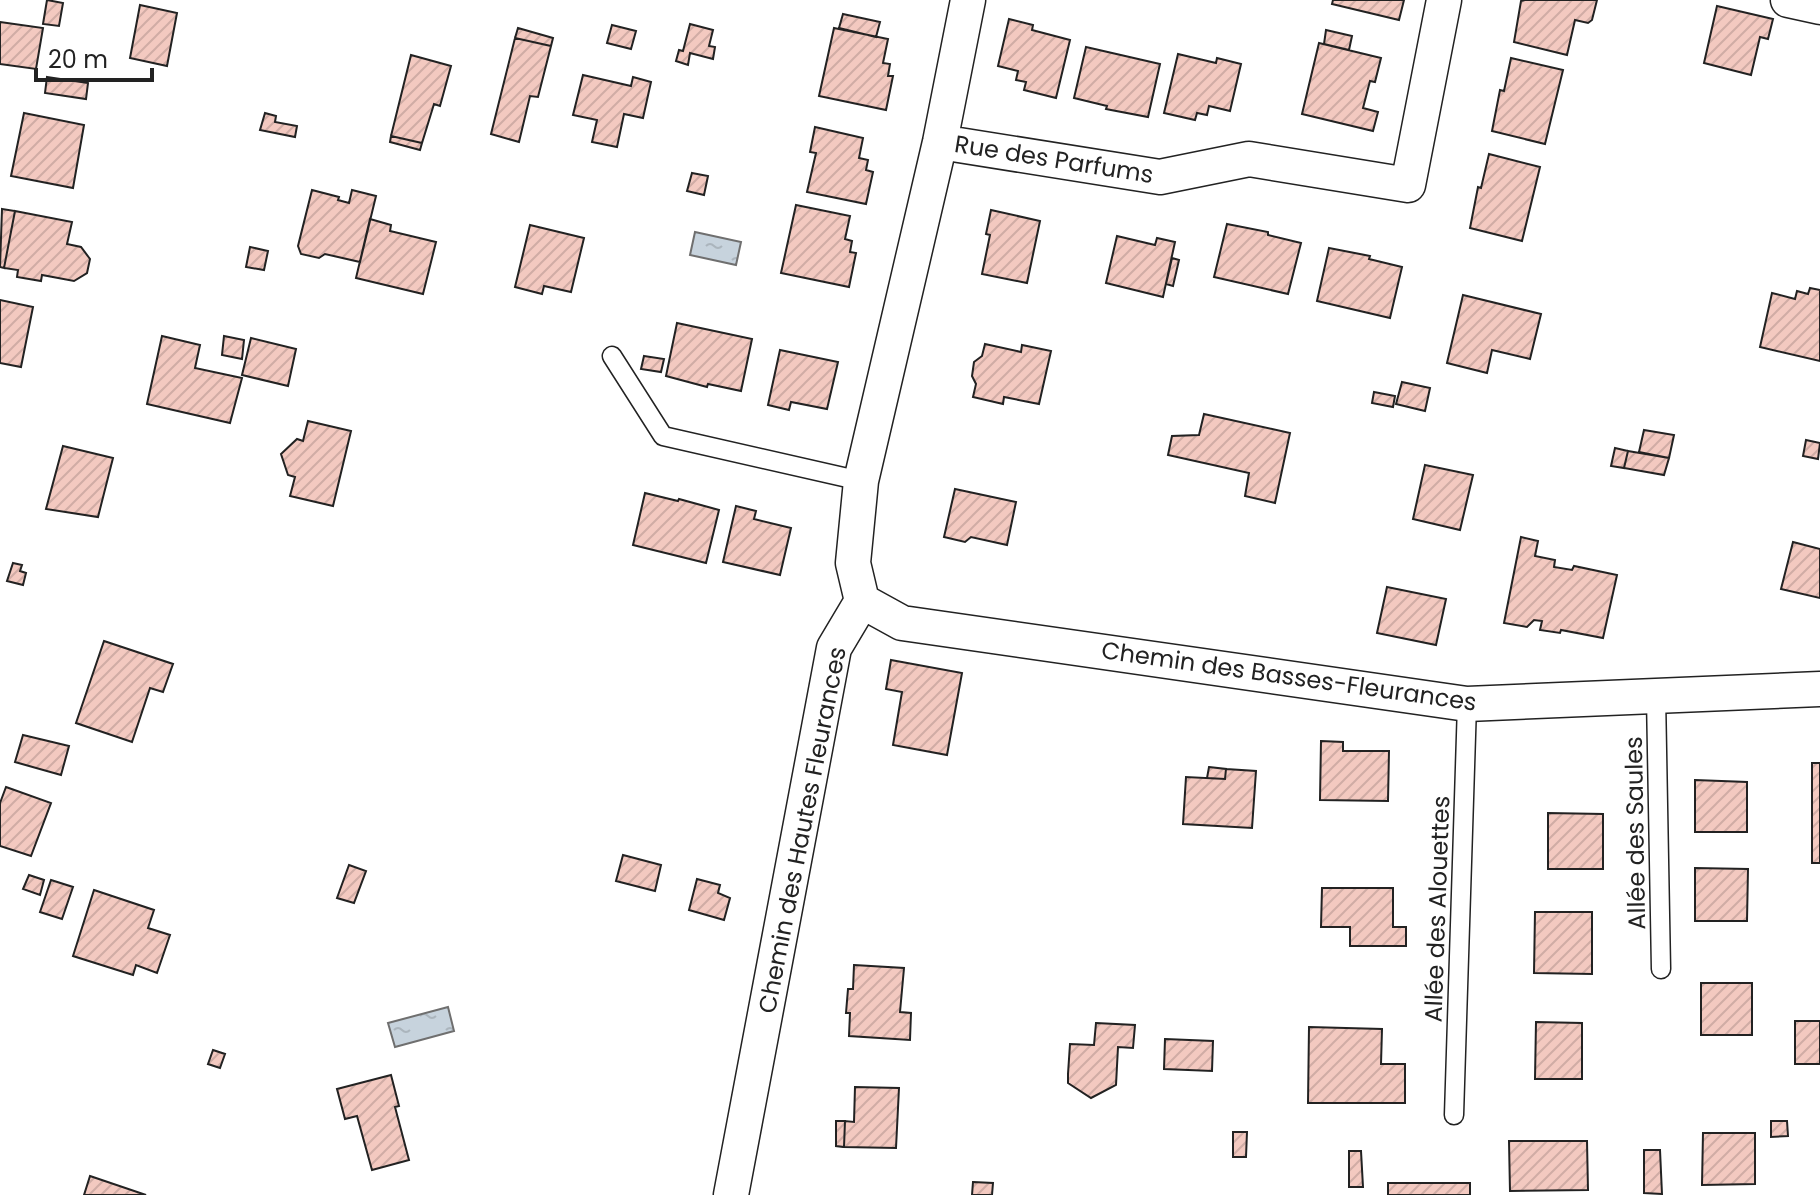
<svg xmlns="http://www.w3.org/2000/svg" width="1820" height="1195" font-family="Poppins,sans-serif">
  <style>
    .water { fill: url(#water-ripples); stroke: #6f6f6f; stroke-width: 2 }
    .building { fill: url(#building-hatch); stroke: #222; stroke-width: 2 }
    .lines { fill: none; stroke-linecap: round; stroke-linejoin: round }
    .lane-casing { stroke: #222; stroke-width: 21 }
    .street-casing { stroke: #222; stroke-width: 37 }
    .lane { stroke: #fff; stroke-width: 18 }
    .street { stroke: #fff; stroke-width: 34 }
    .labels { text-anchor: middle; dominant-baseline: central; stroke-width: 6; stroke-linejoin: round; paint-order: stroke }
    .street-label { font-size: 24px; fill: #222; stroke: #fff }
  </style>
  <defs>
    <pattern id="water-ripples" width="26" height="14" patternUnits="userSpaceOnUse" patternTransform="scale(2)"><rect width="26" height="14" fill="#c7d3dd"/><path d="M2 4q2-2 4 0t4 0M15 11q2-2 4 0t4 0" fill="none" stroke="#abb5bd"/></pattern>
    <pattern id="building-hatch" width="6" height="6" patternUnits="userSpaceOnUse" patternTransform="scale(2)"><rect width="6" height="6" fill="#f3c9c0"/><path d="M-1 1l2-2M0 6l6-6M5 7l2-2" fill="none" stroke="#d0aca5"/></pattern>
  </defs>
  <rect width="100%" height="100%" fill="#fff"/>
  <path class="water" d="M695,232L741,242L736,265L690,255Z
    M448,1007L454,1031L395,1047L388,1023Z"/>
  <path class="building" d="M47,0L63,3L59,26L43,24Z
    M1333,0H1404L1399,20L1332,4Z
    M1525,0H1597L1592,20L1588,23L1575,20L1567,55L1514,42L1521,1Z
    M140,5L177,13L167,66L130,58Z
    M1717,6L1773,19L1768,39L1760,37L1751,75L1704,63Z
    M843,14L880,22L876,37L839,28Z
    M1009,19L1033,25L1032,30L1070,40L1056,98L1024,90L1026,82L1016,80L1018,71L998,66Z
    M0,22L43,28L36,69L0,64Z
    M690,24L713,30L709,46L715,47L713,59L690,53L688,65L676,61L679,50L683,51Z
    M612,25L636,31L631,49L607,43Z
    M518,28L553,38L551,46L515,38Z
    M834,28L888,39L883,63L890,64L888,76H893L886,110L819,96Z
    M1326,30L1352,36L1349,50L1324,44Z
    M515,38L551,46L538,97L530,96L519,142L491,134Z
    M1319,43L1381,58L1375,82L1370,81L1363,108L1378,112L1373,131L1302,114Z
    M1086,47L1160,64L1148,117L1111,110L1106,109L1107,106L1074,98Z
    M1178,54L1216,63L1217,58L1241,64L1230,111L1209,106L1207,115L1197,113L1195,120L1164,113Z
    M411,55L451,66L440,106L434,104L422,143L391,136Z
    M1511,58L1563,70L1545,144L1492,131L1500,90L1504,91Z
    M583,75L631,86L633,77L651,82L643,118L624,114L617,147L592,142L597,120L573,115Z
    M47,77L88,83L86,99L45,93Z
    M24,113L84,125L73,188L11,176Z
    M265,113L276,116L275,122L297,126L295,137L260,130Z
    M815,127L863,138L859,158L868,160L866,170L873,172L866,204L807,192L816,153L810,152Z
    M391,136L422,143L420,150L390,142Z
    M1489,154L1540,167L1522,241L1470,228L1478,187L1481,188Z
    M692,173L708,176L704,195L687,191Z
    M312,190L339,197L338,200L349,203L352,190L376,196L360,262L325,254L319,258L301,254L298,246Z
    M796,205L850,216L845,239L852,241L850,252L856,253L849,287L781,273Z
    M2,209L15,211L4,268L0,267Z
    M991,210L1040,221L1027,283L982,274L990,235L986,234Z
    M15,211L72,222L67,244L81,247L90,259L87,273L74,281L42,275L41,281L17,277L18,270L4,268Z
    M370,219L391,225L390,231L436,242L423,294L356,278Z
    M1227,224L1268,232V235L1301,243L1288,294L1214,277Z
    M530,225L584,238L571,292L544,286L542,294L515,287Z
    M1117,236L1155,245L1157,238L1175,242L1163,297L1106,283Z
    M250,247L268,251L264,270L246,267Z
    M1329,248L1365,255L1370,256L1369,259L1402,267L1390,318L1317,301Z
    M1172,258L1179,260L1173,286L1166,284Z
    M1810,288L1820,290V361L1760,347L1772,293L1795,299L1797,291L1808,294Z
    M1463,295L1541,314L1530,359L1492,350L1487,373L1447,363Z
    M0,300L33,307L21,367L0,363Z
    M677,323L752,339L741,391L708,384L707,387L666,376Z
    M162,336L200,345L195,368L242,378L230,423L147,404Z
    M224,336L244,340L242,359L222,355Z
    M251,338L296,349L288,386L242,375Z
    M985,344L1021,352L1022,345L1051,351L1039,404L1004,397L1003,404L973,397L976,384L972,376L974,362L982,356Z
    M780,350L838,362L827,409L791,402L789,410L768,405Z
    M644,356L664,359L661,372L641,369Z
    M1402,382L1430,388L1425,411L1396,404Z
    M1374,392L1395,396L1393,407L1372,403Z
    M1204,414L1290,433L1275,503L1245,496L1249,473L1168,455L1172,436L1199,435Z
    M308,421L351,431L333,506L290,496L295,477L288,475L281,454L297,439L303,441Z
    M1644,430L1674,435L1669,458L1639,452Z
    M1806,440L1820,443L1818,459L1803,456Z
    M63,446L113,458L98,517L46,509Z
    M1615,448L1628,451L1624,468L1611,466Z
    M1628,451L1669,458L1664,475L1624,468Z
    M1425,465L1473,475L1460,530L1413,519Z
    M955,489L1016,502L1007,545L971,537L965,542L944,537Z
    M645,493L678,501L679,499L719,510L706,563L633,545Z
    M736,506L756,511L754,519L791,528L780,575L723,562Z
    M1521,537L1538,541L1535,556L1555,560L1554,567L1572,570L1574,566L1617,575L1603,638L1561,630L1560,633L1540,630L1542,621L1534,620L1527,627L1504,623Z
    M1793,542L1820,549V598L1781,589Z
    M13,563L22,565L20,571L26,573L23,585L7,581Z
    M1387,587L1446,599L1436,645L1377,633Z
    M104,641L173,664L163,692L150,688L132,742L76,723Z
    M891,660L962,673L947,755L893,745L902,692L886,689Z
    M23,735L69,746L61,775L15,762Z
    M1321,741L1343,742V751H1389L1388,801L1320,800Z
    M1812,763H1820V863H1812Z
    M1209,767L1226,769L1225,779L1207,778Z
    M1226,769L1256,771L1252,828L1183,824L1186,777L1225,779Z
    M1695,780L1747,782V832H1695Z
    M6,787L51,803L31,856L0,846V803Z
    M1548,813L1603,814V869H1548Z
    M623,855L661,865L655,891L616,881Z
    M349,865L366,871L354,903L337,898Z
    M1695,868L1748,869L1747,921H1695Z
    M29,875L44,880L40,895L23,889Z
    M697,879L720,885L718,893L730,898L724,920L689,910Z
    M51,880L73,887L62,919L40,912Z
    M1322,888H1393V927H1406V946H1350V927H1321Z
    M94,890L154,910L148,928L170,935L157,973L136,965L133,975L73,956Z
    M1535,912H1592V974L1534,973Z
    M854,965L904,968L900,1012L911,1013L910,1040L849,1036L850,1013H846L848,989H853Z
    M1701,983H1752V1035H1701Z
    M1795,1021H1820V1064H1795Z
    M1536,1022L1582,1023V1079H1535Z
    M1096,1023L1135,1025L1133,1048L1118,1047L1116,1085L1091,1098L1068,1083V1074L1070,1044L1094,1045Z
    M1309,1027L1382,1029L1381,1064H1405V1103H1308Z
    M1165,1039L1213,1041L1212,1071L1164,1069Z
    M213,1050L225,1054L220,1068L208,1064Z
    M391,1075L399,1106L395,1107L409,1160L372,1170L357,1116L345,1119L337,1089Z
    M855,1087L899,1088L896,1148L844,1147L845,1121L854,1122Z
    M836,1121H845L844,1147L836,1146Z
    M1771,1121H1787L1788,1136L1771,1137Z
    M1233,1132H1247L1246,1157H1233Z
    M1703,1133H1755V1184L1702,1185Z
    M1509,1141H1587L1588,1190L1510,1191Z
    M1644,1150H1660L1662,1194L1644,1193Z
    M1349,1151H1361L1363,1187H1349Z
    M90,1176L146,1195H84Z
    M973,1182L993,1183L992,1195H972Z
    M1388,1183H1470V1195H1388Z"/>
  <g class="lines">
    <defs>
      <path id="lane" d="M612,356L663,436L861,481
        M1656,696L1661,969
        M1454,1115L1467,704"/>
      <path id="street" d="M1788,0L1820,7
        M940,142L1160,177L1249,159L1408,185L1444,0
        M862,601L902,623L1467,704L1820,689
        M731,1195L834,648L862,601L853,563L861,481L940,142L968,0"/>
    </defs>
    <use href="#lane" class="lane-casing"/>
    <use href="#street" class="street-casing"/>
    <use href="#lane" class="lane"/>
    <use href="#street" class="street"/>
  </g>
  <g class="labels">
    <g class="street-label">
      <text transform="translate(1054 159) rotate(9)">Rue des Parfums</text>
      <text transform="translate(1289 676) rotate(8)">Chemin des Basses-Fleurances</text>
      <text transform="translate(802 830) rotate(-79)">Chemin des Hautes Fleurances</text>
      <text transform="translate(1635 833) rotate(-91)">Allée des Saules</text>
      <text transform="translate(1437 909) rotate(-88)">Allée des Alouettes</text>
    </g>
  </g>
  <path d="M36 68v12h116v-12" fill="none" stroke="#222222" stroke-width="4"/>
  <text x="48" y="68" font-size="24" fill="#222222" stroke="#ffffff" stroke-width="6" paint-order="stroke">20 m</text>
</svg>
